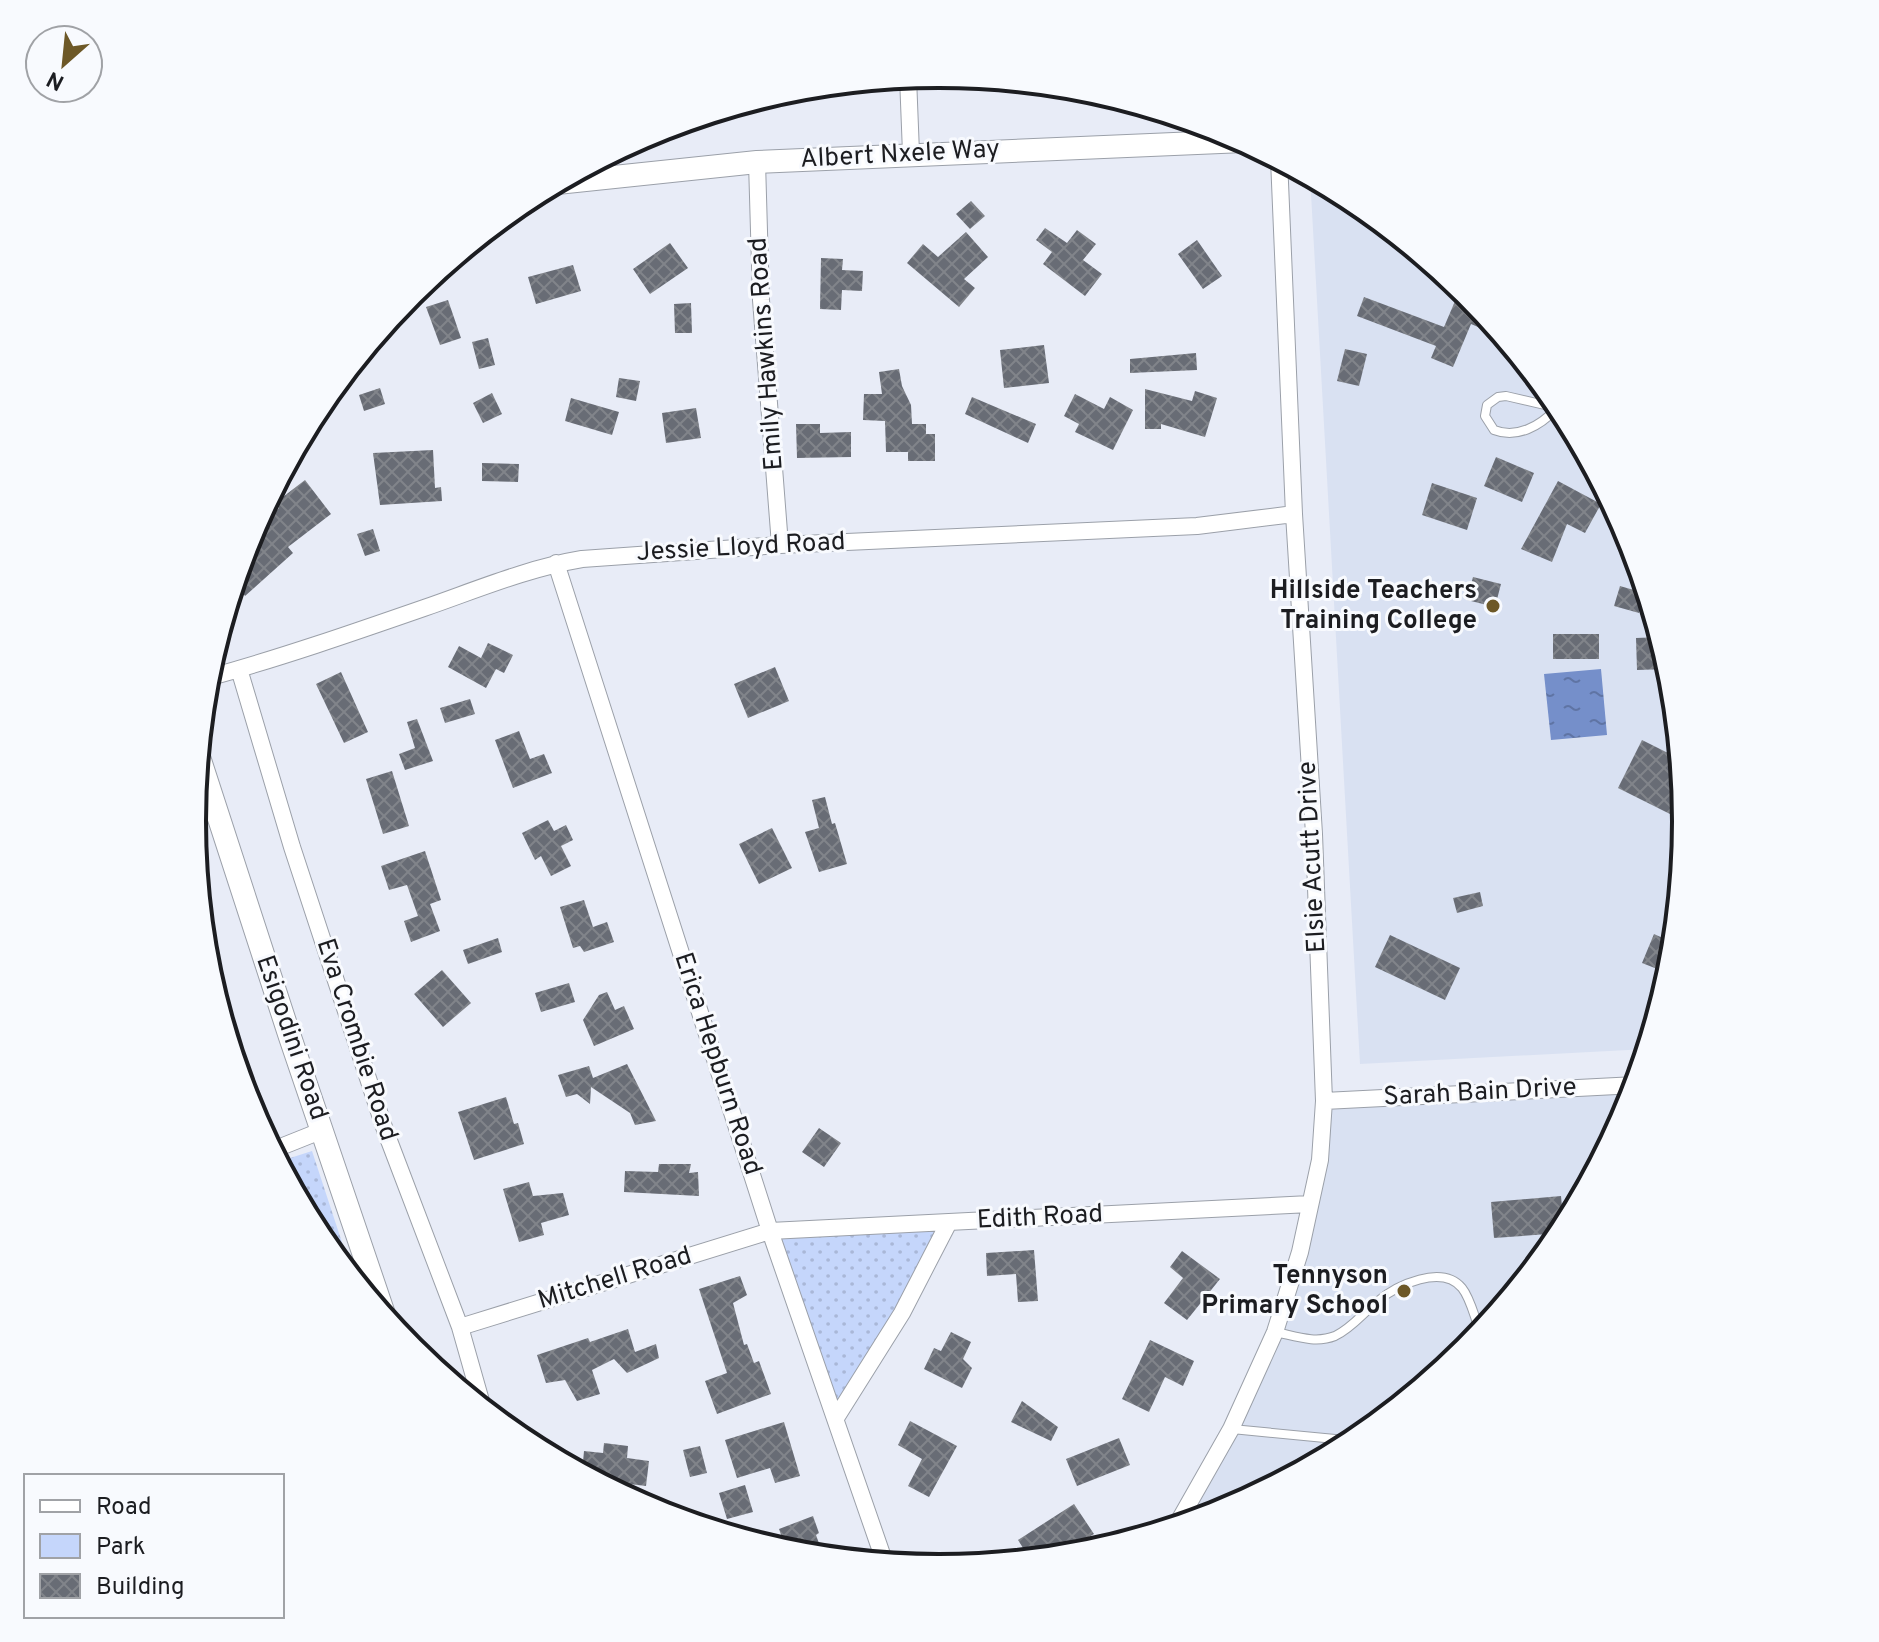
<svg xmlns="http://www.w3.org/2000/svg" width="1879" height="1642" font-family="Overpass,sans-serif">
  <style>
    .built { fill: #d9e1f2 }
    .green { fill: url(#green-dots) }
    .water { fill: url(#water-ripples) }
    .building { fill: url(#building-cross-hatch) }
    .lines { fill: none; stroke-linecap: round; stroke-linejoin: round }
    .service-casing { stroke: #9ba0a9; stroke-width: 10 }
    .minor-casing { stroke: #9ba0a9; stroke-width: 18 }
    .secondary-casing { stroke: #9ba0a9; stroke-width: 24 }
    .service { stroke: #fff; stroke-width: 8 }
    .minor { stroke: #fff; stroke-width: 16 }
    .secondary { stroke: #fff; stroke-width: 22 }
    .poi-dot { fill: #6d5827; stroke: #f8fafe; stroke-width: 3 }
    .labels { text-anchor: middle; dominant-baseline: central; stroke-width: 6; stroke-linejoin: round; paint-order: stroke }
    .street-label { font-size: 26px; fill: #1c1d21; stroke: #f8fafe }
    .poi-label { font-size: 26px; font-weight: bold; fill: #1c1d21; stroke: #f8fafe; text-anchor: end }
    .rim { fill: none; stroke: #1c1d21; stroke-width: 4 }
  </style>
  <defs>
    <pattern id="green-dots" width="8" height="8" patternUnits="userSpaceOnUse" patternTransform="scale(2)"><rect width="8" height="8" fill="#c5d6fb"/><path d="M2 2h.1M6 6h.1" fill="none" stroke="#a9b7d7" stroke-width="1.8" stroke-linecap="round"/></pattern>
    <pattern id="water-ripples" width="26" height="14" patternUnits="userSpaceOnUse" patternTransform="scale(2)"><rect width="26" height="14" fill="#758fca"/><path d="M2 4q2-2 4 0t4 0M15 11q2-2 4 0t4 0" fill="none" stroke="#5f74a4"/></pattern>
    <pattern id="building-cross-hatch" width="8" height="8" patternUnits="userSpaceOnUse" patternTransform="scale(2)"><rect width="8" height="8" fill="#686c75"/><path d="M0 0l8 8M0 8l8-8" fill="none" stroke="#81848a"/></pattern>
  </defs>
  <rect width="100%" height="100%" fill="#e8ecf7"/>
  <path class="built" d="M1310,176L1355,200L1468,293L1561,406L1630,536L1672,676L1686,821L1672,967L1647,1049L1360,1064Z
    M1635,1089L1629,1107L1560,1236L1467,1350L1354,1442L1225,1511L1182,1524L1280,1330L1327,1105Z"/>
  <path class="green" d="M312,1151L354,1279L318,1236L301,1203L287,1159Z
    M941,1228L895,1314L838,1405L777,1237Z"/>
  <path class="water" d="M1601,669L1607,735L1551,740L1544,674Z"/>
  <path class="building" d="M971,201L985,216L970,229L956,214Z
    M1045,228L1067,243L1077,230L1096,244L1083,260L1102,274L1085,296L1043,264L1052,252L1036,240Z
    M966,232L988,257L964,279L975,288L959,307L907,263L923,244L938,257Z
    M1197,240L1222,276L1203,289L1178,254Z
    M670,243L688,268L650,294L633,269Z
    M821,258L843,259L842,270L863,271L862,291L842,290L841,310L820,309Z
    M573,265L581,291L536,304L528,277Z
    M1461,287L1504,338L1471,324L1453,367L1431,358L1436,346L1357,316L1364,297L1444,327Z
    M448,300L461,338L440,345L426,307Z
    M691,303L692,333H675L674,304Z
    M488,338L495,365L479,369L472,342Z
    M1044,345L1049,383L1004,388L1000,350Z
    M1345,349L1367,354L1359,386L1337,381Z
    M1196,353L1197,370L1130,373V359Z
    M899,369L902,386L911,405L912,424H926V434H935V461H908V452H886L885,421L863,420L864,394H882L879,372Z
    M619,378L640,381L636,401L616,397Z
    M380,388L385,404L364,411L359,395Z
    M1145,389L1192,401L1195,391L1217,398L1205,437L1161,424V429H1145Z
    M492,393L502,414L483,423L473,403Z
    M1075,394L1104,409L1110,397L1133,410L1113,450L1075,432L1079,424L1064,416Z
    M972,397L1036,424L1028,443L965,414Z
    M571,398L619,412L612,435L565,421Z
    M696,408L701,438L666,443L662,413Z
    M796,424H820V433L851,432V457L797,458Z
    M433,450L435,488L441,487L442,501L380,505L373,453Z
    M1496,457L1534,473L1522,502L1484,486Z
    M482,463L519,464L518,482L482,481Z
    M305,480L331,514L288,547L293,553L245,596L235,584L250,535L279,508L275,503Z
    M1558,481L1601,504L1585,533L1567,524L1552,562L1521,549Z
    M1432,483L1477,498L1467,530L1422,515Z
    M373,529L380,551L365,556L357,534Z
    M1473,577L1501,584L1495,607L1467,600Z
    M1620,586L1644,593L1639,613L1614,606Z
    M1553,634H1599V659H1553Z
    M1661,637L1670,669L1637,670L1636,638Z
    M488,643L513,655L504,673L496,669L486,688L448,667L459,646L481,658Z
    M775,667L789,701L748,718L734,684Z
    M341,672L368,732L344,743L316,684Z
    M470,699L475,714L445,723L440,708Z
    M417,719L433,761L405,770L399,754L415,748L407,722Z
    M519,731L530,759L544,754L552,773L513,788L495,740Z
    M1642,740L1680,759L1686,822L1618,788Z
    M392,771L409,826L383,834L366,779Z
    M825,797L832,824L835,823L847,864L819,872L805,832L819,828L812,800Z
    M548,820L554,831L566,825L573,840L561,846L571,866L551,876L541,856L535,860L522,833Z
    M772,828L792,868L759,884L739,844Z
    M425,851L441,900L430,904L440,931L411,942L404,921L418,916L407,885L389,890L381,866Z
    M1480,892L1483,906L1457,913L1453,898Z
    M584,900L593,927L607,922L614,942L584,952L580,946L573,948L560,907Z
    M1654,934L1674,943L1670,974L1642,963Z
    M1390,935L1460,968L1445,1000L1375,967Z
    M498,938L502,952L468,964L463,950Z
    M442,970L471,1003L443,1027L414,994Z
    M569,983L575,1002L541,1012L535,993Z
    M607,992L615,1010L624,1006L634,1029L594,1046L583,1020L599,995Z
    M627,1064L656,1121L635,1125L630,1113L591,1087L590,1104L577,1094L566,1097L558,1075L589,1066L593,1078Z
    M506,1097L514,1124L518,1123L524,1144L474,1160L458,1112Z
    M819,1128L841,1143L824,1167L802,1152Z
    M659,1164H691L689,1173L698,1172L699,1196L624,1192L625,1171L658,1172Z
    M529,1182L533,1196L563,1193L569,1215L541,1223L544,1235L519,1242L503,1189Z
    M1561,1196L1564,1229L1562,1233L1494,1238L1491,1202Z
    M1034,1250L1038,1301L1018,1302L1016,1274L987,1276L986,1253Z
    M1182,1251L1220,1279L1187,1320L1164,1303L1183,1278L1170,1267Z
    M740,1276L747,1295L733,1303L744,1345L747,1344L754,1363L759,1361L771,1394L717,1414L705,1381L727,1373L699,1289Z
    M628,1329L635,1352L656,1344L659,1358L627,1373L614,1359L592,1370L600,1394L577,1401L565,1380L546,1383L537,1355L588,1338L590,1342Z
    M951,1332L971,1342L963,1359L972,1368L962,1388L924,1369L934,1348L941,1351Z
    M1150,1340L1194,1361L1183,1386L1165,1377L1149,1412L1122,1399Z
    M1022,1401L1058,1427L1051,1441L1011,1422Z
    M910,1421L957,1446L929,1497L908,1486L922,1459L898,1445Z
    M784,1422L800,1476L775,1483L770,1468L737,1478L725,1440Z
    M1119,1438L1130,1465L1077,1486L1066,1459Z
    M604,1443L628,1446L627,1458L649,1461L646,1486L596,1480L582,1473L584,1451L603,1453Z
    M700,1446L707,1473L690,1477L683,1450Z
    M745,1485L753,1512L727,1519L719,1493Z
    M1074,1504L1094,1534L1083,1540L1097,1550L1085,1554L1030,1559L1018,1540Z
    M813,1516L819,1533L816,1535L824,1557L787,1552L779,1529Z"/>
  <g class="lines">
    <defs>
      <path id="service" d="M1556,409C1540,426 1517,439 1494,430L1485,416L1487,405L1498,397L1506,396L1562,409
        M1275,1332C1295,1336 1315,1344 1335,1336C1352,1328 1364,1312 1378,1301C1397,1285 1442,1264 1462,1288C1471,1299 1475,1320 1481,1333
        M1232,1429L1356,1441"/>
      <path id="minor" d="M908,77L911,153
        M757,162L761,300L780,545
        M556,563L770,1231L885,1563
        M239,669L292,847L385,1130L460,1327L483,1408
        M207,678C280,658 352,633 424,608C476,590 528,568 582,559L780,545L1197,526L1294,514
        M1324,1101L1636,1085
        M273,1150L323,1130
        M460,1327L770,1231L1310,1204
        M836,1418L902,1313L949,1222
        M1176,1526L1231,1429L1275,1332L1300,1252L1320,1160L1324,1101L1314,834L1294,514L1279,159"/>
      <path id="secondary" d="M557,183L757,162L1244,141
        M199,757L290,1037L385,1317"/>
    </defs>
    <use href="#service" class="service-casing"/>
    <use href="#minor" class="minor-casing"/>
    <use href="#secondary" class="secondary-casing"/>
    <use href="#service" class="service"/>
    <use href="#minor" class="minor"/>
    <use href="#secondary" class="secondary"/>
  </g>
  <g class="poi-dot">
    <circle cx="1493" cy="606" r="8"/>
    <circle cx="1404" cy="1291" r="8"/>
  </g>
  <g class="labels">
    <g class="street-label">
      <text transform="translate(900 155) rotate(-3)">Albert Nxele Way</text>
      <text transform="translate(767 354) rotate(-94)">Emily Hawkins Road</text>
      <text transform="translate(741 548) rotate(-3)">Jessie Lloyd Road</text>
      <text transform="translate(1313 857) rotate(-93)">Elsie Acutt Drive</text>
      <text transform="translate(291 1038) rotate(71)">Esigodini Road</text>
      <text transform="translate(356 1040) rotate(72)">Eva Crombie Road</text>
      <text transform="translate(717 1064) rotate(72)">Erica Hepburn Road</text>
      <text transform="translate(1480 1093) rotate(-3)">Sarah Bain Drive</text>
      <text transform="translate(1040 1218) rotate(-3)">Edith Road</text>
      <text transform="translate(615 1279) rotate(-17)">Mitchell Road</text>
    </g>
    <g class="poi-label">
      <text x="1477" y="591">Hillside Teachers<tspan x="1477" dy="30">Training College</tspan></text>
      <text x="1388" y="1276">Tennyson<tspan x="1388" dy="30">Primary School</tspan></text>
    </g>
  </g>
  <path d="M0 0H1879V1642H0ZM206 821a733 733 0 1 1 1466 0a733 733 0 1 1-1466 0Z" fill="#f8fafe" fill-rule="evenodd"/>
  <path class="rim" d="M206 821a733 733 0 1 1 1466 0a733 733 0 1 1-1466 0Z"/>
  <rect x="24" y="1474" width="260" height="144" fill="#f8fafe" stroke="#a0a2a6" stroke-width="2"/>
  <rect x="40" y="1500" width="40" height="12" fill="#ffffff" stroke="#a0a2a6" stroke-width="2"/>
  <text x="96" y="1514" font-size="24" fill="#1c1d21">Road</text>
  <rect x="40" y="1534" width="40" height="24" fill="#c5d6fb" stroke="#a0a2a6" stroke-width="2"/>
  <text x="96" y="1554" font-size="24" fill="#1c1d21">Park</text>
  <rect x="40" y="1574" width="40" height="24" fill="url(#building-cross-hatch)" stroke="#a0a2a6" stroke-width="2"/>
  <text x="96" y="1594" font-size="24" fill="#1c1d21">Building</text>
  <g transform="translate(64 64) rotate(207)"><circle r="38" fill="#f8fafe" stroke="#a0a2a6" stroke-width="2"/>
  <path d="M0-6L14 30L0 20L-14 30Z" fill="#6d5827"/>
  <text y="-12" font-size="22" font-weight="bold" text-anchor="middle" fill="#1c1d21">N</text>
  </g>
</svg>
